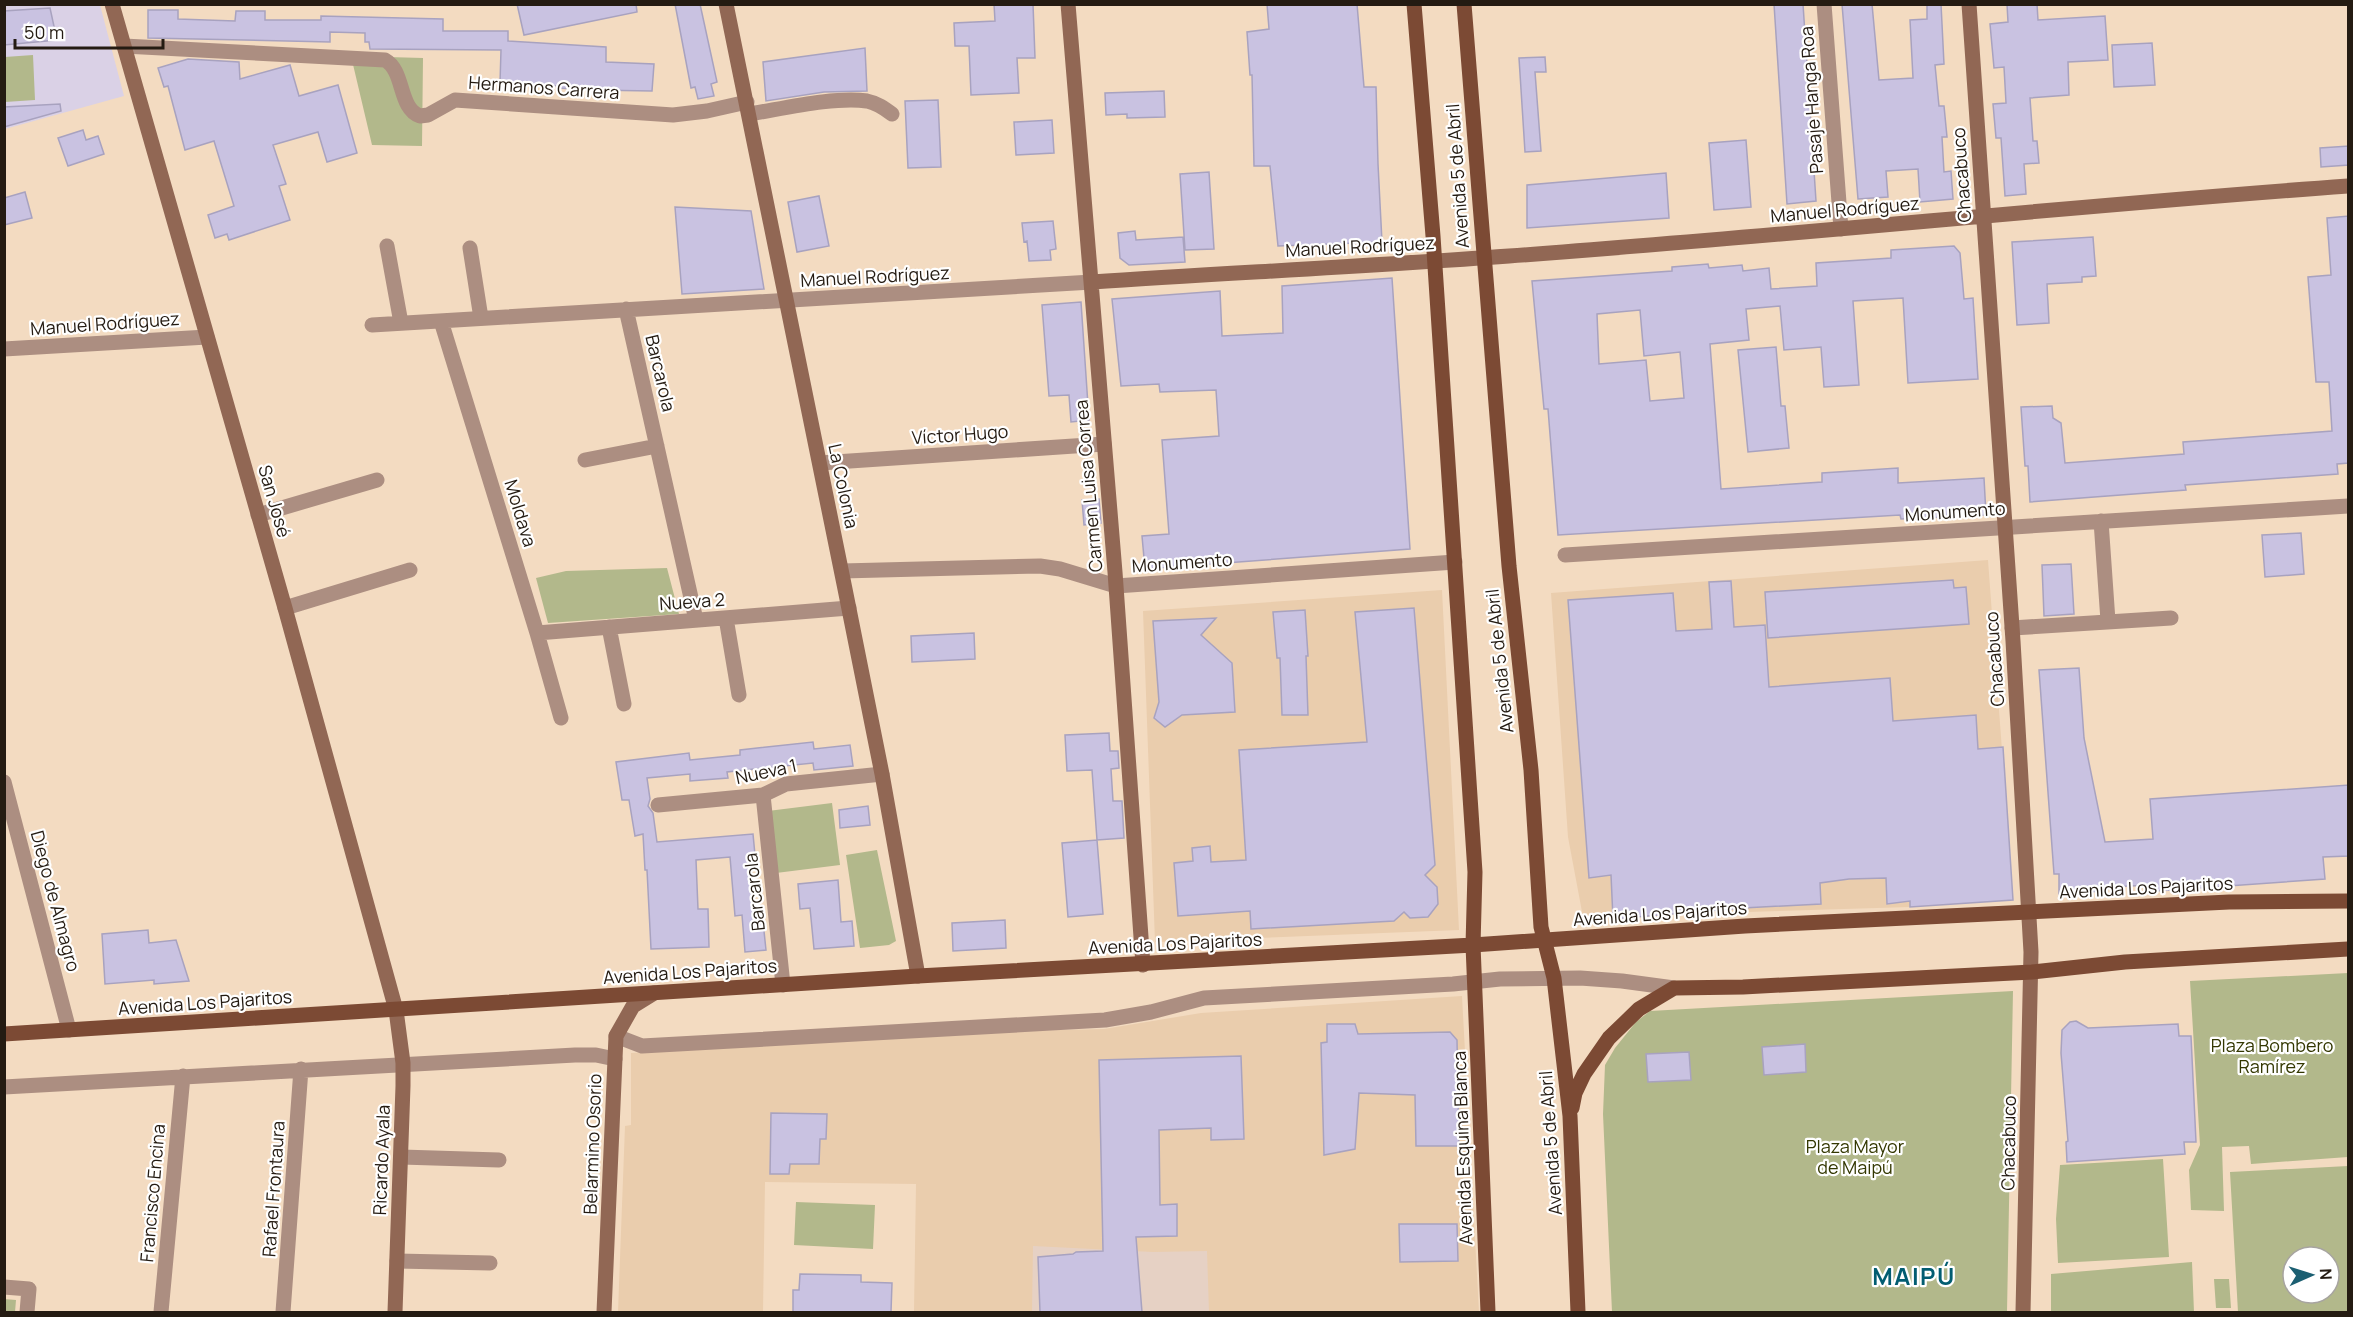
<svg xmlns="http://www.w3.org/2000/svg" width="2353" height="1317" font-family="Manrope,sans-serif">
  <style>
    .built { fill: #eacdad }
    .education { fill: #dad1e6 }
    .medical { fill: #e6d1c4 }
    .green { fill: #b2b88b; fill-rule: evenodd }
    .building { fill: #c9c2e1; stroke: #a8a2bf; stroke-width: 1.5; fill-rule: evenodd }
    .lines { fill: none; stroke-linecap: round; stroke-linejoin: round }
    .street { stroke: #ac8e81; stroke-width: 15 }
    .secondary { stroke: #916754; stroke-width: 15 }
    .primary { stroke: #7c4a34; stroke-width: 15 }
    .labels { text-anchor: middle; dominant-baseline: central; stroke-width: 4.5; stroke-linejoin: round; paint-order: stroke }
    .street-label { font-size: 18px; fill: #241b12; stroke: #fff }
    .park-label { font-size: 18px; fill: #333701; stroke: #fff }
    .district-label { font-size: 24px; font-weight: bold; letter-spacing: 1.5px; fill: #025d71; stroke: #fff }
  </style>
  <rect width="100%" height="100%" fill="#f3dbc1"/>
  <path class="built" d="M1988,560L2013,900L1910,907L1583,917L1568,837L1551,593Z
    M1442,590L1459,930L1155,942L1143,611Z
    M1462,996L1479,1312H914L916,1184L765,1182L763,1312H618L625,1126L631,1125V1053L1017,1031L1104,1029L1201,1013Z"/>
  <path class="education" d="M5,5H100L124,96L5,129Z"/>
  <path class="medical" d="M1033,1246L1153,1252L1207,1251L1209,1312H1032Z"/>
  <path class="green" d="M33,55L35,100L5,102V57Z
    M351,56L423,58L422,146L372,145Z
    M667,568L679,614L548,623L536,578L566,571Z
    M832,803L840,865L776,873L768,811Z
    M877,850L896,941L889,945L860,948L846,855Z
    M2348,973V1157L2251,1164L2249,1146L2222,1147L2224,1211L2191,1210L2189,1170L2200,1145L2190,981Z
    M2013,991L2007,1312H1612L1603,1114L1605,1065L1615,1048L1636,1022L1650,1011Z
    M2163,1159L2169,1257L2058,1263L2056,1219L2060,1165Z
    M2348,1166V1312H2238L2230,1172ZM2293,1257H2329V1293H2293Z
    M796,1202L875,1205L873,1249L794,1245Z
    M2192,1262L2194,1312H2051V1274Z
    M2214,1279H2229L2231,1308H2216Z
    M4,1299L16,1300L15,1312H5Z"/>
  <path class="building" d="M517,4H636L637,12L524,35Z
    M675,4H700L717,82L711,84L714,96L698,99L695,87L691,88Z
    M994,4H1033L1035,58H1017L1019,93L971,95L969,46H955L954,23L995,21Z
    M1267,4H1357L1364,87H1376L1378,164L1382,242L1278,246L1270,166H1254L1252,75H1250L1247,32L1269,29Z
    M1774,4H1803L1816,201L1787,204Z
    M1842,4H1872L1879,80L1913,78L1910,20L1927,19V4H1941L1944,64L1935,65L1939,106H1944L1947,137H1942L1944,172L1951,171L1953,199L1920,202L1918,169L1886,171L1888,197L1858,199Z
    M2007,4H2037L2038,20L2105,16L2108,60L2068,62L2069,95L2030,98L2033,141H2037L2039,163L2024,164L2026,194L2005,196L2001,138H1996L1993,104L2006,103L2004,67L1994,68L1990,24L2008,22Z
    M50,8L57,40L4,45V11Z
    M148,10H178V19L235,21L236,11H265V20H321V16L443,19V31H508V41L606,47V62L654,64L652,91L593,90L558,88V86L500,83L501,50L370,49L369,42H365V33L330,32V42L148,38Z
    M2152,43L2155,85L2114,87L2112,45Z
    M865,48L867,91L824,92L766,101L763,62Z
    M1545,57L1546,72H1535L1541,151L1525,152L1519,58Z
    M188,59L239,62L240,79L290,65L299,96L338,85L357,153L327,162L318,132L273,145L286,184L279,186L290,220L229,240L227,234L215,238L208,215L234,206L214,141L185,150L168,86L164,87L158,68Z
    M1164,91L1165,117L1127,118V114L1106,115L1105,93Z
    M938,100L941,167L908,168L905,101Z
    M60,104L61,111L4,127V107Z
    M1052,120L1054,153L1016,155L1014,122Z
    M83,130L86,140L98,136L104,154L68,166L58,138Z
    M1746,140L1751,207L1714,210L1709,143Z
    M2349,146V165L2321,167L2320,148Z
    M1209,172L1214,249L1185,250L1180,174Z
    M1666,173L1669,218L1527,228V185Z
    M25,192L32,218L4,225V198Z
    M819,196L829,246L797,252L788,202Z
    M675,207L751,211L764,289L682,294Z
    M2349,216V463L2337,464L2338,474L2185,485L2186,490L2030,502L2028,466H2025L2021,407L2052,406L2053,418L2061,423L2065,463L2184,454L2183,442L2332,431L2329,382H2316L2308,277L2331,275L2327,218Z
    M1053,221L1056,249L1050,250L1051,260L1029,261L1027,241L1024,242L1022,223Z
    M1135,231L1136,240L1183,237L1185,262L1129,265L1120,258L1118,233Z
    M2093,237L2096,276L2082,277V282L2047,284L2049,323L2017,325L2012,242Z
    M1954,246L1960,253L1964,299L1973,298L1978,379L1908,383L1903,298L1853,301L1859,385L1824,387L1821,347L1784,350L1780,306L1746,309L1749,340L1710,344L1721,489L1822,482V473L1898,468V483L1984,478L1986,515L1901,519L1900,515L1558,535L1548,409H1544L1532,281L1672,271V267L1708,264L1709,268L1742,265L1743,271L1769,268L1771,289L1817,286L1816,263L1891,258V250ZM1640,310L1644,356L1680,352L1684,398L1650,401L1646,360L1599,364L1597,314Z
    M1392,278L1410,549L1145,569L1142,536L1169,534L1162,440L1219,436L1216,390L1160,392L1159,384L1121,386L1112,299L1220,291L1222,336L1283,333L1282,286Z
    M1081,302L1089,420L1071,422L1069,395L1049,396L1042,305Z
    M1776,347L1781,406H1785L1789,448L1748,452L1738,350Z
    M1099,499L1101,523L1084,525L1082,500Z
    M2301,533L2304,574L2265,577L2262,535Z
    M2071,564L2074,614L2044,616L2042,565Z
    M1953,580L1954,588L1966,587L1969,624L1768,638L1765,592Z
    M1731,581L1734,627L1765,625L1769,687L1890,678L1893,721L1976,715L1978,749L2003,747L2013,900L1910,907V901L1887,904L1886,878L1849,879L1820,883L1821,904L1743,908L1613,919L1611,875L1589,878L1568,600L1673,593L1676,631L1712,629L1709,582Z
    M1414,608L1435,865L1425,875L1437,887L1438,904L1428,917L1410,918L1404,912L1394,921L1251,929L1250,911L1178,916L1174,863L1193,861L1192,848L1210,846L1211,862L1246,860L1239,750L1367,742L1355,612Z
    M1305,610L1308,656H1306L1308,715H1282L1280,658H1277L1273,612Z
    M1216,618L1201,635L1232,663L1235,712L1182,715L1165,727L1154,718L1159,702L1153,621Z
    M974,633L975,659L912,662L911,636Z
    M2079,668L2084,738L2105,842L2153,839L2150,799L2349,785V856L2323,857L2325,879L2157,891L2156,885L2103,887V891L2059,894V874H2054L2039,670Z
    M1109,733L1110,751H1118L1119,768L1111,769L1113,801H1122L1124,838L1097,840L1092,770L1067,771L1065,735Z
    M813,742L814,749L850,745L853,766L814,770L813,763L727,772L728,778L690,781V774L647,778L650,799L648,806L653,813L657,842L753,834L755,855L750,856L755,912H762L766,950L745,952L742,915L735,916L730,857L696,860L698,909H708L709,947L651,949L647,870H645L643,834L635,836L629,800H622L616,762L689,753L690,760L740,755V750Z
    M868,806L870,825L840,828L839,810Z
    M1097,840L1103,914L1068,917L1062,843Z
    M838,880L841,922L852,921L854,946L814,949L810,908L800,909L798,884Z
    M1005,920L1006,948L953,951L952,923Z
    M148,930L149,943L176,940L189,981L154,984V980L105,984L102,934Z
    M2076,1021L2088,1028L2178,1024L2179,1036H2191L2196,1142H2184L2185,1154L2067,1162L2066,1142L2068,1141L2061,1053L2062,1030L2070,1022Z
    M1327,1024H1355L1358,1034L1450,1032L1457,1040L1459,1146H1416L1415,1095L1359,1093L1355,1149L1324,1155L1321,1043L1327,1042Z
    M1805,1044L1806,1072L1764,1075L1762,1047Z
    M1689,1052L1691,1080L1648,1082L1646,1054Z
    M1241,1056L1244,1139L1211,1140V1128L1159,1130L1160,1205L1177,1204V1236L1136,1237L1142,1312H1040L1038,1257L1073,1254L1076,1252L1103,1251L1099,1060Z
    M771,1113L827,1114L826,1139H820L819,1164H790L789,1174H770Z
    M1399,1224H1457L1458,1261L1400,1262Z
    M800,1274L861,1275V1282L892,1283L891,1312H793V1290H799Z"/>
  <g class="lines">
    <path class="street" d="M1824,4L1841,229
      M124,46L385,60C405,71 398,108 420,116L428,115L455,100L673,115L707,111L747,102
      M749,114C781,109 836,96 867,101C877,103 884,108 892,114
      M387,246L401,323
      M470,248L481,318
      M626,309L696,620
      M441,321L537,633L561,718
      M372,325L1092,282
      M4,349L207,337
      M585,460L657,446
      M820,463L1104,444
      M258,515L377,480
      M2101,521L2108,621
      M1565,555L2348,506
      M842,571L1040,566L1060,569L1116,586L1455,562
      M285,608L410,570
      M726,618L739,695
      M609,627L624,704
      M2012,628L2171,618
      M537,633L849,608
      M4,782L69,1030
      M763,795L783,985
      M658,805L763,795L786,784L882,774
      M616,1036L642,1046L1105,1020L1151,1012L1204,998L1453,984L1500,979L1580,978L1622,981L1674,988
      M4,1087L575,1055H596L615,1059
      M401,1157L499,1160
      M397,1261L490,1263
      M4,1287L29,1289L27,1312
      M161,1312L183,1076
      M283,1312L301,1069"/>
    <path class="secondary" d="M112,4L285,608L396,1010L403,1063V1086L395,1312
      M726,4L845,589L882,774L918,976
      M1068,4L1115,572L1143,965
      M1969,4L2013,641L2031,952L2023,1312
      M1092,282C1231,273 1370,266 1509,256C1789,236 2068,206 2348,186
      M604,1312L616,1036L633,1006L654,993"/>
    <path class="primary" d="M1414,4L1433,236L1475,872L1473,945L1488,1312
      M1464,4L1509,566L1531,770L1541,927L1554,978L1570,1116L1578,1312
      M4,1034L918,976L1473,945L1745,926L2229,902L2348,901
      M1572,1108L1575,1093L1584,1074L1609,1038L1639,1009L1674,988L1743,987L2032,972L2125,962L2348,949"/>
  </g>
  <g class="labels">
    <g class="street-label">
      <text transform="translate(544 87) rotate(4)">Hermanos Carrera</text>
      <text transform="translate(1811 100) rotate(-94)">Pasaje Hanga Roa</text>
      <text transform="translate(1961 175) rotate(-94)">Chacabuco</text>
      <text transform="translate(1457 176) rotate(-94)">Avenida 5 de Abril</text>
      <text transform="translate(1845 209) rotate(-5)">Manuel Rodríguez</text>
      <text transform="translate(1360 246) rotate(-3)">Manuel Rodríguez</text>
      <text transform="translate(875 276) rotate(-3)">Manuel Rodríguez</text>
      <text transform="translate(105 323) rotate(-4)">Manuel Rodríguez</text>
      <text transform="translate(661 373) rotate(77)">Barcarola</text>
      <text transform="translate(960 434) rotate(-4)">Víctor Hugo</text>
      <text transform="translate(844 486) rotate(78)">La Colonia</text>
      <text transform="translate(1088 486) rotate(-95)">Carmen Luisa Correa</text>
      <text transform="translate(275 501) rotate(74)">San José</text>
      <text transform="translate(1955 511) rotate(-4)">Monumento</text>
      <text transform="translate(521 513) rotate(73)">Moldava</text>
      <text transform="translate(1182 562) rotate(-4)">Monumento</text>
      <text transform="translate(692 601) rotate(-4)">Nueva 2</text>
      <text transform="translate(1994 659) rotate(-94)">Chacabuco</text>
      <text transform="translate(1499 661) rotate(-96)">Avenida 5 de Abril</text>
      <text transform="translate(766 771) rotate(-12)">Nueva 1</text>
      <text transform="translate(2146 887) rotate(-3)">Avenida Los Pajaritos</text>
      <text transform="translate(754 892) rotate(-96)">Barcarola</text>
      <text transform="translate(56 901) rotate(75)">Diego de Almagro</text>
      <text transform="translate(1660 913) rotate(-4)">Avenida Los Pajaritos</text>
      <text transform="translate(1175 943) rotate(-3)">Avenida Los Pajaritos</text>
      <text transform="translate(690 971) rotate(-4)">Avenida Los Pajaritos</text>
      <text transform="translate(205 1002) rotate(-4)">Avenida Los Pajaritos</text>
      <text transform="translate(1550 1143) rotate(-94)">Avenida 5 de Abril</text>
      <text transform="translate(2008 1143) rotate(-89)">Chacabuco</text>
      <text transform="translate(592 1144) rotate(-88)">Belarmino Osorio</text>
      <text transform="translate(1462 1148) rotate(-92)">Avenida Esquina Blanca</text>
      <text transform="translate(381 1160) rotate(-88)">Ricardo Ayala</text>
      <text transform="translate(273 1189) rotate(-86)">Rafael Frontaura</text>
      <text transform="translate(152 1193) rotate(-85)">Francisco Encina</text>
    </g>
    <g class="park-label">
      <text x="2272" y="1045">Plaza Bombero<tspan x="2272" dy="21">Ramírez</tspan></text>
      <text x="1855" y="1146">Plaza Mayor<tspan x="1855" dy="21">de Maipú</tspan></text>
    </g>
    <g class="district-label">
      <text x="1914" y="1275">MAIPÚ</text>
    </g>
  </g>
  <rect width="2353" height="1317" fill="none" stroke="#241b12" stroke-width="12"/>
  <g transform="translate(2311 1275) rotate(87)"><circle r="28" fill="#ffffff" stroke="#a7a4a0" stroke-width="1.5"/>
  <path d="M0-4.5L10 22L0 15L-10 22Z" fill="#1b5f72"/>
  <text y="-9" font-size="16" font-weight="bold" text-anchor="middle" fill="#241b12">N</text>
  </g>
  <path d="M15 39v9h148v-9" fill="none" stroke="#241b12" stroke-width="3"/>
  <text x="24" y="39" font-size="18" fill="#241b12" stroke="#ffffff" stroke-width="4.5" paint-order="stroke">50 m</text>
</svg>
